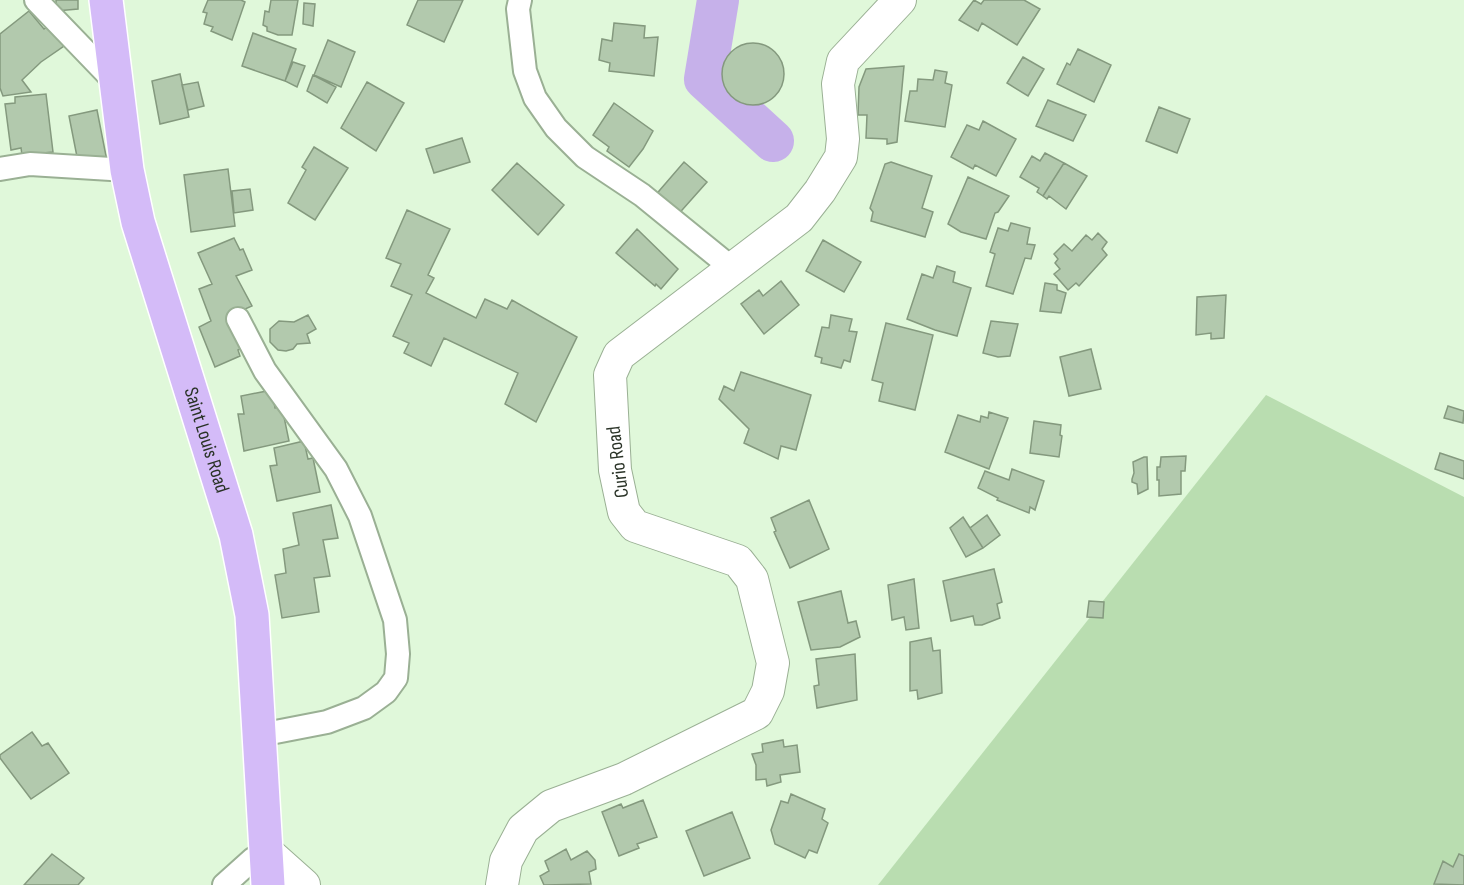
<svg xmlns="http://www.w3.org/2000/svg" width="1464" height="885" font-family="'Sofia Sans Condensed',sans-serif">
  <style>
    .green { fill: #b9ddb0 }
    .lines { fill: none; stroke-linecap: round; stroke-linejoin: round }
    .river { stroke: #c6b1ea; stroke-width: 42 }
    .building { fill: #b2c9ad; stroke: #84997e; stroke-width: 1.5 }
    .minor-casing { stroke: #9ab094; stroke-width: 26 }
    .secondary-casing { stroke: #9ab094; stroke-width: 34 }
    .primary-casing { stroke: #fff; stroke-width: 36 }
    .minor { stroke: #fff; stroke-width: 22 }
    .secondary { stroke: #fff; stroke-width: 32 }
    .primary { stroke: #d4bbf8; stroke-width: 33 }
    .labels { text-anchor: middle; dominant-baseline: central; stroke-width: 6; stroke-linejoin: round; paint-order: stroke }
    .street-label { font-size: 20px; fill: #2a3327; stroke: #fff }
  </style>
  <rect width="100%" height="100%" fill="#e0f8da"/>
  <path class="green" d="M1266,395L1464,497V885H878Z"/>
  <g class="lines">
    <path class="river" d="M718,0L705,79L773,141"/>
  </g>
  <path class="building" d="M56,0H78V9L56,11Z
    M208,0H241L245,2L232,40L211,31L213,27L204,24L207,13L203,12Z
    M271,0H298L292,35H278L267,31V27L263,25L265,11L269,12Z
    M418,0H463L444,42L407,25Z
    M974,0L981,4L984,0H1024L1040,9L1017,45L982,23L978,31L959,20Z
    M304,3L315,4L313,26L303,24Z
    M29,11L44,29L48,26L64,46L41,62L22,80L31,92L3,96L0,88V34Z
    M614,23L645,26L644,38L658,37L654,76L609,71L610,63L599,60L602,39L612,41Z
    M253,33L296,49L285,81L242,66Z
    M328,40L355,52L341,87L314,75Z
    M722 74a31 31 0 1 1 62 0a31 31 0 1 1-62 0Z
    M1078,49L1111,65L1094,102L1057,84L1067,63L1070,65Z
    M1023,57L1044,69L1028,96L1007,83Z
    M293,62L305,66L297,87L285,81Z
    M904,66L897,142L887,144V139L866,138L867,115H858L859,87L866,69Z
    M935,70L947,72L945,83L952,85L945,127L905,121L910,91H917L918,79L933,80Z
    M180,74L189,117L160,124L152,81Z
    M313,75L336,87L327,103L307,91Z
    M198,82L204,106L188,110L182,85Z
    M367,82L404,103L376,151L341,128Z
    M46,94L53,152L22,155L21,148L11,150L5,104L15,103V97Z
    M1048,100L1086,115L1073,141L1036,126Z
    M614,103L653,131L643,149L629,167L607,151L609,147L593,135Z
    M1159,107L1190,119L1177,153L1146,141Z
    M97,110L107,161L79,167L69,116Z
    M983,121L1016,139L996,176L975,165L973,169L951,157L967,125L979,130Z
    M462,138L470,162L434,173L426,149Z
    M314,147L348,168L315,220L288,203L306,170L302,167Z
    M1045,153L1064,163L1043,196L1037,192L1039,188L1020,177L1032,156L1040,161Z
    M684,162L707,182L675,218L653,198Z
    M891,162L932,176L922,208L933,212L925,237L871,221L873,212L870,208L885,164Z
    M517,163L564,205L538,235L492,190Z
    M1064,163L1087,176L1066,209L1049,196L1047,199L1043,196Z
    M228,169L235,226L191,232L184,175Z
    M968,177L1009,196L998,212L995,213L986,239L961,232L948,224Z
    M250,189L253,210L234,213L232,191Z
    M407,210L450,229L428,275L434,278L426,293L476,318L485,299L507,309L512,300L577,337L536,422L505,404L518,373L444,338L431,366L404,353L409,343L393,336L412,295L391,286L401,264L386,258Z
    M1011,223L1030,228L1027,244L1035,245L1031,259L1025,258L1013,294L986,286L995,254L990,252L998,228L1008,231Z
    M637,229L678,269L661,289L656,284L655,286L616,253Z
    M1098,233L1107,242L1102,249L1107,255L1079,286L1076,283L1068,290L1054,274L1060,269L1055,263L1058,259L1054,254L1064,244L1072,251L1086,235L1092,240Z
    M234,238L240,250L243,249L252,270L236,276L252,306L236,313L253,344L238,350L240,356L215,367L199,327L211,321L199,289L212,284L198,253Z
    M823,240L861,262L844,292L806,271Z
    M937,266L955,272L953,282L971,288L957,336L935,330L907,319L922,274L933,278Z
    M781,281L799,305L764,334L741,304L759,290L763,296Z
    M1045,283L1057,285V290L1066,293L1061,313L1040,311Z
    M1226,295L1224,338L1211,339V333L1196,335L1197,297Z
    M308,315L316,329L307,334L310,343L297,344L293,349L286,351L278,350L270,342V329L279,321L294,322Z
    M831,315L852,319L849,331L857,332L850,362L844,360L841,368L821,363L822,358L815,356L822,327L829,328Z
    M991,321L1018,324L1010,356L998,357L983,353Z
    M886,323L933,335L915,410L879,401L883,383L872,380Z
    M1091,349L1101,389L1069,396L1060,357Z
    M741,372L811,395L796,450L781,446L778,459L744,443L749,429L719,399L724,386L734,391Z
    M272,390L275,408L282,407L289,441L244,451L238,414H244L241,396Z
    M1448,406L1464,411L1463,423L1444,418Z
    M989,412L1008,418L989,469L945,452L958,415L980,422L981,416L988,418Z
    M1034,421L1061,425L1060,435L1062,436L1059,457L1030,453Z
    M304,441L308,459L313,458L320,492L277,501L270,466L277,465L274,448Z
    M1440,453L1464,461V479L1435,469Z
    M1186,456L1185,471H1181V494L1159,496V480H1157V467H1160L1161,457Z
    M1144,457H1147L1148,489L1138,494L1137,484L1132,482V479L1134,473L1133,462Z
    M1012,469L1044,481L1035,510L1030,507L1029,513L997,500L998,498L978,488L985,471L1009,480Z
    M809,500L829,549L790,568L774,532L776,531L771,518Z
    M331,505L338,538L323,540L330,576L314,578L319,612L282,618L275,575L286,573L283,549L299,545L293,513Z
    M987,515L1000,535L983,548L970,528Z
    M963,517L983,548L966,557L950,528Z
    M994,569L1002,602L997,604L1000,618L982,625H975L973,616L951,621L943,581Z
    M914,579L919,628L906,630L904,617L892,620L888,585Z
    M841,591L848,623L856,621L860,637L840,647L811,650L798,602Z
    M1089,601L1104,602L1103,618L1087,617Z
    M931,638L933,651L940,650L942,693L918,699L917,690L910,691V642Z
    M855,654L857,700L817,708L814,686L819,685L816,659Z
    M32,732L42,746L48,743L69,773L31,799L0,758V755Z
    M783,740L784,747L797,745L800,772L780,775L781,782L767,786L766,779L756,780V765L752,754L763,752L762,744Z
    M791,794L825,809L822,819L828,823L817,853L809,850L805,858L775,844L771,830L781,801L788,803Z
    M643,800L657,837L637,844L639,848L619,856L602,812L621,804L623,808Z
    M732,812L750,858L704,876L686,831Z
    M566,849L571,860L587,851L595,860L596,869L589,872L591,884L544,885L540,876L549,871L545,861Z
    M52,854L84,878L78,885H24Z
    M1459,854L1464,856V885L1434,884L1443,861L1453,867Z"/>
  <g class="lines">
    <defs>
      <path id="minor" d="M36,0L116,83
        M520,0L518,9L525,71L535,98L556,128L585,157L642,195L733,269
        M0,169L30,164L127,170
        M238,319L265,371L336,469L360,516L395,620L398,654L396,678L386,692L364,708L327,722L260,735
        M224,885L253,859L267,852"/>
      <path id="secondary" d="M267,852L304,885
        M502,885L506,861L523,829L551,806L624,779L757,713L768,691L773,663L752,579L738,561L635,526L624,512L615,470L610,375L619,355L799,218L820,191L841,157L843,139L838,84L843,61L900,0"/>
      <g id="primary">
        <path id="s1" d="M106,0L127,170L138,222L236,535L252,615L268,885"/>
      </g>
    </defs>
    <use href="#minor" class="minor-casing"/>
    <use href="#secondary" class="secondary-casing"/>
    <use href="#primary" class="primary-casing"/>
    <use href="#minor" class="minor"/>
    <use href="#secondary" class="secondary"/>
    <use href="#primary" class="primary"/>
  </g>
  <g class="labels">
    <g class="street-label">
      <text stroke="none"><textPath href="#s1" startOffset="453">Saint Louis Road</textPath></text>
      <text transform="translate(618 462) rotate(-97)">Curio Road</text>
    </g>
  </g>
</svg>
